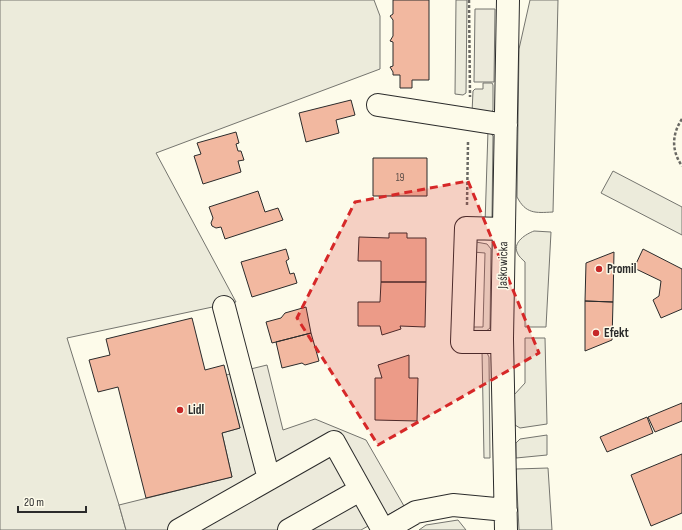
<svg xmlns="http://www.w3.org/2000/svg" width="682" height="530" font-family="'Sofia Sans Condensed',sans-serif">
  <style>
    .green { fill: #ecebdb; stroke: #74746e }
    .parking { fill: #eceadb; stroke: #74746e }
    .building { fill: #f2b8a0; stroke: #2b2b2b }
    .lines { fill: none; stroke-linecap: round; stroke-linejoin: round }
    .minor-casing { stroke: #2b2b2b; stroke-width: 24 }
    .path { stroke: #6a6964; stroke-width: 2.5; stroke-dasharray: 3 2; stroke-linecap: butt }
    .minor { stroke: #fdfbea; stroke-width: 22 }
    .marked { fill: #d62828; fill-opacity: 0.2; stroke: #d62828; stroke-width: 3; stroke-dasharray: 8 5; stroke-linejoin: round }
    .poi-dot { fill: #c62828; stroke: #fdfbea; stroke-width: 1.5 }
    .labels { text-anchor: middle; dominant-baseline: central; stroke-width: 3; stroke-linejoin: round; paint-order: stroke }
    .number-label { font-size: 11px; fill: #5d4e48 }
    .street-label { font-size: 13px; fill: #2b2b2b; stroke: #fdfbea }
    .poi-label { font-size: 13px; font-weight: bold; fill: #2b2b2b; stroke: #fdfbea; text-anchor: start }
  </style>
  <rect width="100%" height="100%" fill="#fdfbea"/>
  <path class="green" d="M0,0H374L380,16V69L156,153L236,302L67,338L119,505L126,530H0Z
    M456,0H467L466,93L463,95L455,94Z
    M530,0H558L553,212C535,213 526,214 517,197L519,49Z
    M483,83H492L493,85V110L490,114L472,113L473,91L475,89H483Z
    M488,130L493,136L492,217L485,224Z
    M613,171L682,207V235L601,193Z
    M534,231L551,232L546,327H525V262C523,260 518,256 517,252C513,242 526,234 534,231Z
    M476,242L487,244L491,249L490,328L485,332L473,333L472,327H483L485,253L473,252Z
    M525,338H545L547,424L520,428L515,425L514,395L525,383Z
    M482,351L487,353L489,357L490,458H484Z
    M547,435V455L516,458V443L520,439Z
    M548,468L552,530H519L516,469Z
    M458,520L466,530H419L426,525Z"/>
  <path class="parking" d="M475,9H495L494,82H474Z
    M267,365L283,430L315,419L366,440L404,506L361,530H126L119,505L232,477L222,433L240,428L226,375Z"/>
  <path class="building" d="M393,0H429V80H412V88H400V75H393V72L390,67L393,66V42L390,41L393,36V20L390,16L393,14Z
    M351,100L355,115L336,120L339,133L306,142L299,113Z
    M236,132L239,143L236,144L238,151H241L244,160L238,161L241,172L203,184L194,156L201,154L197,143Z
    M373,158H427V196H373Z
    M258,191L265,212L278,208L283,220L225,239L221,227L216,228L212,226L211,223L213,218L209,207Z
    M389,233H407V238H426V282H381V261H358L359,237L389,238Z
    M286,249L289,259L286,261L290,274L294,273L297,283L252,297L241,262Z
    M643,249L682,269V309L661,318L653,300L659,296L661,281L634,268Z
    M614,252L613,302L585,301L586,263Z
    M381,282H426L425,327L400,326L401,329L382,335L380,326H358V302H380Z
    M585,301L613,302L612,340L585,351Z
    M306,307L311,333L272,343L266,322L281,318L285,313Z
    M192,318L205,370L224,365L240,428L222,433L232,477L146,498L118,387L98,392L89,360L110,355L106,339Z
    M311,333L319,361L305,365L302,363L282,368L276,342Z
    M409,355V378H418L417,421L375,420V378H382L378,365Z
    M682,403V421L655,432L648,417Z
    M647,417L653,433L607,452L600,437Z
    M682,454V513L651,526L631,475Z"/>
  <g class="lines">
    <defs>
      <path id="minor" d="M378,105L506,125
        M224,307L269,479
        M502,342H462L466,228L504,229
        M179,530L334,442L383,530
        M289,530L360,490
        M385,530L416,512L453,505L506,510
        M506,530L502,339L508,0"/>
    </defs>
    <use href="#minor" class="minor-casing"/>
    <path class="path" d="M469,0L470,97
      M682,119C672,134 671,150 682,166
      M467,205L468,142"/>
    <use href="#minor" class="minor"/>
  </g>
  <path class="marked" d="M468,181L539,353L378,445L297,318L355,202Z"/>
  <g class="poi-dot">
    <circle cx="599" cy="269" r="4"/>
    <circle cx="596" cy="333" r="4"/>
    <circle cx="180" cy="410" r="4"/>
  </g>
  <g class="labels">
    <g class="number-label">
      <text x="400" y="177">19</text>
    </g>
    <g class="street-label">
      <text transform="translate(503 265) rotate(-89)">Jaśkowicka</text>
    </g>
    <g class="poi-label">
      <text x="607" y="269">Promil</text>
      <text x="604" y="333">Efekt</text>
      <text x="188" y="410">Lidl</text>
    </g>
  </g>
  <path d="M18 506v6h68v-6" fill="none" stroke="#2b2b2b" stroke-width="2"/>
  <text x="24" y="506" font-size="12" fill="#2b2b2b" stroke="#fdfbea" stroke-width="3" paint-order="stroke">20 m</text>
</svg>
